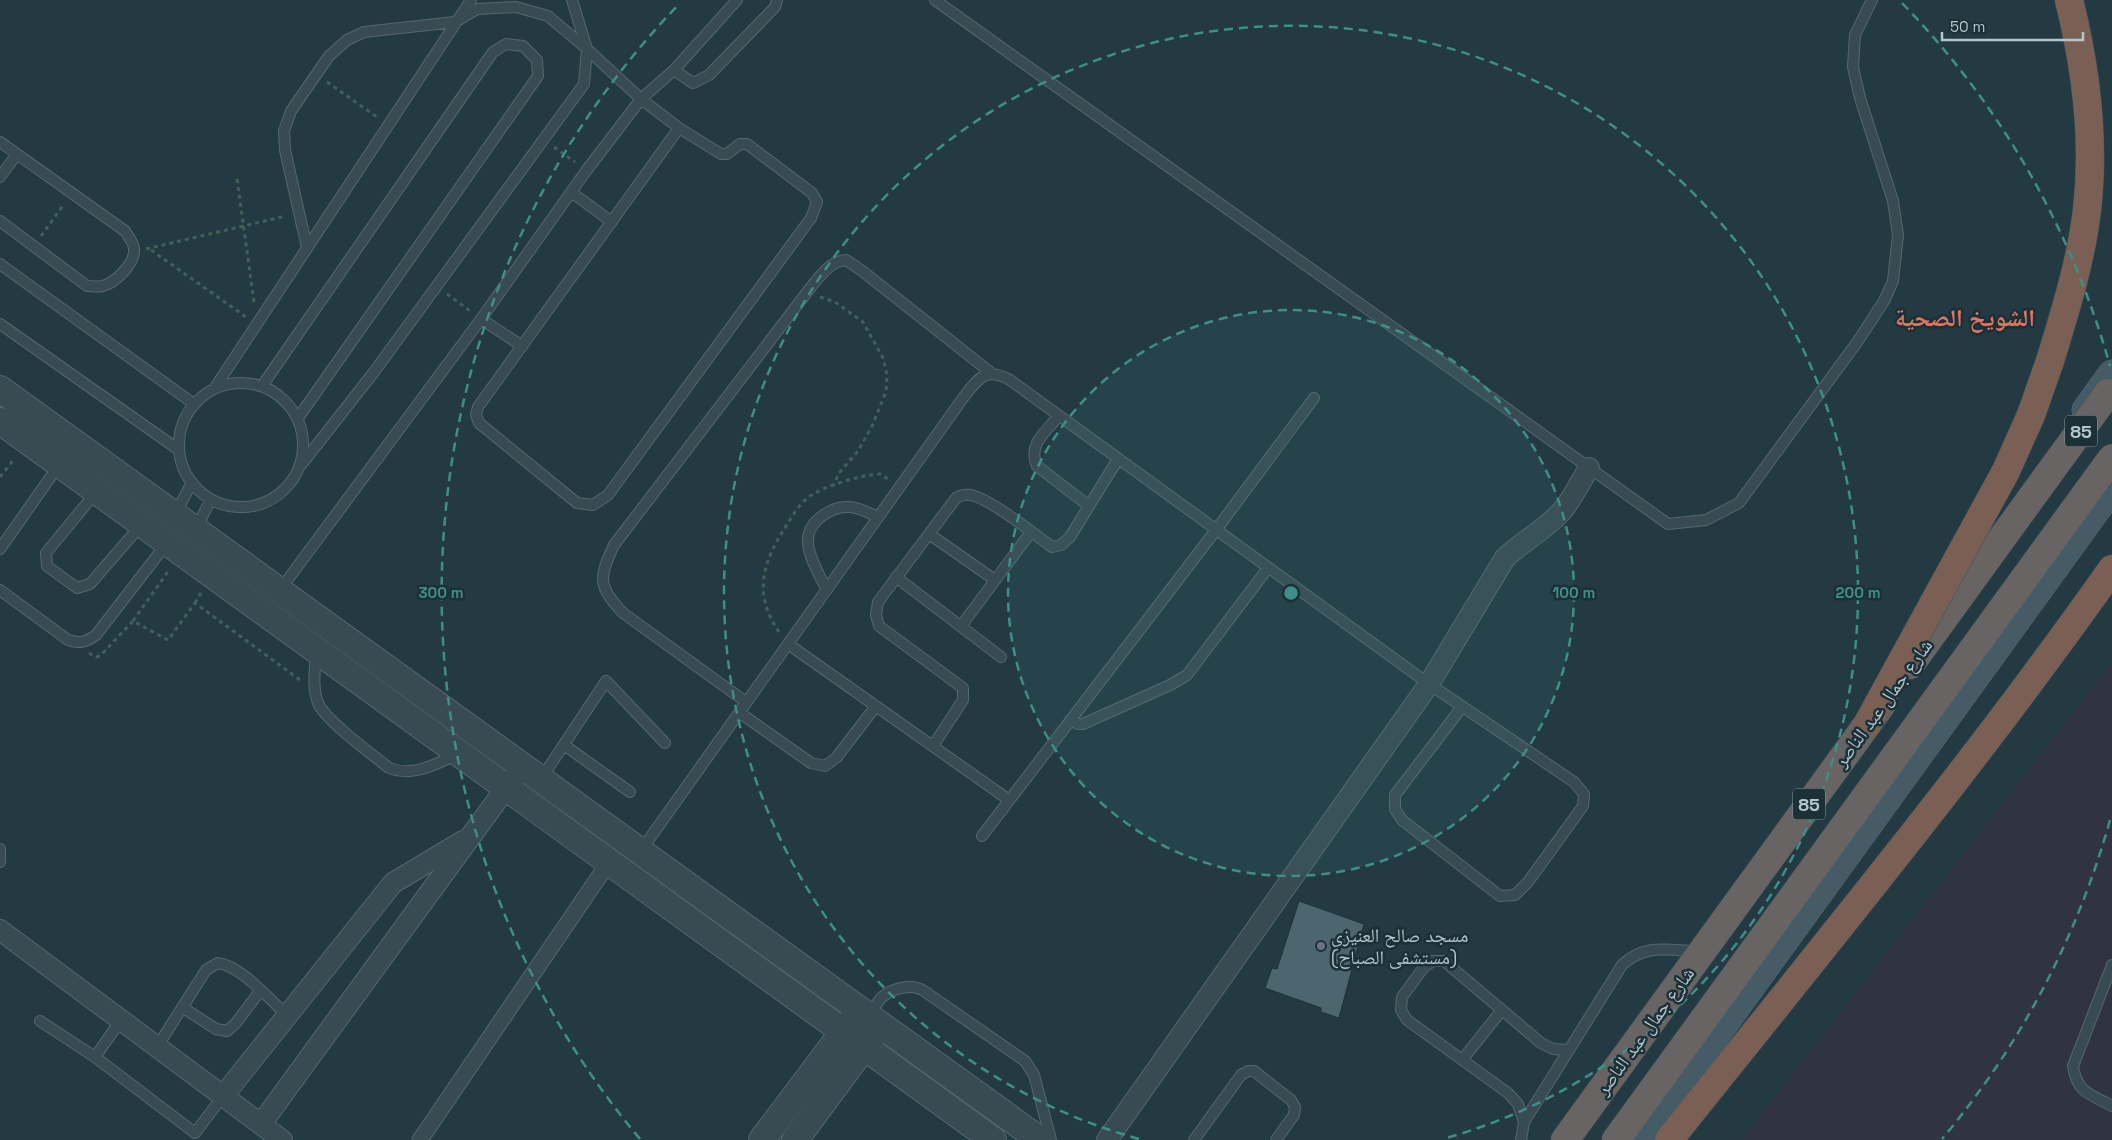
<svg xmlns="http://www.w3.org/2000/svg" width="2112" height="1140" font-family="'Space Grotesk','Noto Naskh Arabic',sans-serif">
  <style>
    .medical { fill: #303342 }
    .building { fill: #4c656e; stroke: #1e3239 }
    .lines { fill: none; stroke-linecap: round; stroke-linejoin: round }
    .service-casing { stroke: #55686f; stroke-width: 12 }
    .pedestrian-casing { stroke: #55686f; stroke-width: 17 }
    .minor-casing { stroke: #55686f; stroke-width: 22 }
    .tertiary-casing { stroke: #55686f; stroke-width: 28 }
    .secondary-casing { stroke: #55686f; stroke-width: 29 }
    .trunk-casing { stroke: #42555c; stroke-width: 29 }
    .motorway-casing { stroke: #42555c; stroke-width: 29 }
    .path { stroke: #435f5a; stroke-width: 3; stroke-dasharray: 4 4; stroke-linecap: butt }
    .service { stroke: #384a52; stroke-width: 10 }
    .pedestrian { stroke: #384a52; stroke-width: 15 }
    .minor { stroke: #384a52; stroke-width: 20 }
    .tertiary { stroke: #384a52; stroke-width: 26 }
    .secondary { stroke: #455b65; stroke-width: 28 }
    .trunk { stroke: #676463; stroke-width: 28 }
    .motorway { stroke: #795f54; stroke-width: 28 }
    .trunk-bridge-casing { stroke: #42555c; stroke-width: 29; stroke-linecap: butt }
    .motorway-bridge-casing { stroke: #42555c; stroke-width: 29; stroke-linecap: butt }
    .trunk-bridge { stroke: #676463; stroke-width: 28 }
    .motorway-bridge { stroke: #795f54; stroke-width: 28 }
    .ring { fill: none; stroke: #408e8a; stroke-width: 2.5; stroke-dasharray: 9 6 }
    .worship-dot { fill: #6b7280; stroke: #1c3037; stroke-width: 2 }
    .labels { text-anchor: middle; dominant-baseline: central; stroke-width: 5; stroke-linejoin: round; paint-order: stroke }
    .shield { fill: #1c3037; stroke: #86989f; stroke-width: 1 }
    .shield-label { font-size: 18px; font-weight: bold; fill: #b4c5cc }
    .street-label { font-size: 19px; fill: #b4c5cc; stroke: #1c3037 }
    .poi-label { font-size: 19px; fill: #b4c5cc; stroke: #1c3037; text-anchor: start }
    .district-label { font-size: 24px; font-weight: bold; fill: #e17464; stroke: #1c3037 }
    .centre { fill: #408e8a; stroke: #1c3037; stroke-width: 2.5 }
    .ring-label { font-size: 15px; text-anchor: middle; font-weight: bold; fill: #408e8a; stroke: #1c3037; stroke-width: 5; stroke-linejoin: round; paint-order: stroke }
  </style>
  <rect width="100%" height="100%" fill="#233a42"/>
  <path class="medical" d="M2112,663V1140H1742Z"/>
  <path class="building" d="M1299,901L1364,924L1339,1018L1321,1012V1008L1265,988L1272,968L1277,969Z"/>
  <g class="lines">
    <defs>
      <path id="service" d="M935,0L1668,524L1706,520L1739,503L1858,341L1884,301L1893,281L1898,235L1893,201L1860,98L1853,67L1855,35L1872,0
        M674,70L693,83L709,75L775,7L777,0
        M679,128L721,154H727L740,144H747L812,193L817,202L811,218L608,495L593,505L577,503L479,423L476,415L478,407Z
        M0,142L125,231C128,236 133,242 134,248C136,263 116,282 103,286C98,287 92,286 87,286L0,221
        M0,177L17,154
        M571,192L612,222
        M307,248L285,150L284,131L291,111L329,56L347,40L364,32L455,22L477,9L516,7L548,16L587,49L641,99L679,128
        M0,264L194,404
        M481,319L522,346
        M0,324L179,450
        M179 445a62 62 0 1 1 124 0a62 62 0 1 1-124 0Z
        M262,386L493,52L506,44L523,46L537,60L538,76L298,418
        M214,389L471,0
        M1059,416C1046,431 1027,445 1037,466L1089,506
        M301,465L374,372L584,84L587,49L572,0
        M97,491L46,553L47,566L77,588L90,584L142,524
        M175,515L192,482
        M196,529L211,499
        M929,534L995,580
        M0,549L59,465
        M896,577L1001,657
        M0,590L68,640C80,644 86,642 96,635L167,543
        M280,590L481,319L586,171L641,99L674,70L737,0
        M827,590C820,577 807,554 808,540C808,521 832,506 849,507C859,507 869,513 878,517
        M961,626L1031,532
        M788,644L1009,800
        M316,653C315,669 312,687 318,703C326,721 372,754 389,768C413,777 434,765 456,755
        M746,702L623,613C597,585 599,578 614,545L811,287C821,275 829,262 846,260L861,270L990,372
        M740,713L811,763L825,766L836,758L876,706
        M1070,720L1078,724H1083L1170,685L1187,675L1268,568
        M564,745L630,792
        M933,746L963,700V688L879,626L876,615L878,602L956,498C961,495 965,494 971,495C994,501 1031,532 1052,547L1061,545L1070,537L1118,459
        M541,779L606,681L665,743
        M982,836L1216,530L1314,398
        M0,849V862
        M640,852L963,398C978,379 985,366 1010,380L1429,684L1574,782L1584,794L1583,806L1528,882L1515,895L1500,896L1402,820L1395,809V795L1462,707
        M2112,965L2073,1066C2077,1093 2090,1094 2112,1106
        M182,1007L216,1029L227,1031L236,1023L260,991
        M869,1015C873,1010 877,1003 881,998C892,988 912,983 924,991L1025,1061L1034,1075L1051,1140
        M40,1021L95,1057L195,1133L223,1096
        M157,1047L206,970L218,963C241,966 269,999 287,1015
        M95,1057L121,1020
        M1462,1060L1502,1010
        M1524,1122L1518,1104L1508,1093L1407,1020L1401,1010L1402,997L1424,967L1433,961H1444L1541,1043L1553,1049L1568,1050
        M1194,1140L1241,1075L1248,1071H1254L1291,1100L1295,1107L1294,1115L1276,1140
        M1521,1140L1524,1122L1622,965C1645,944 1665,950 1694,951"/>
      <path id="pedestrian" d="M420,1140L609,862"/>
      <path id="minor" d="M0,930L282,1140
        M223,1096L393,883L463,841
        M261,1124L522,766
        M1107,1140L1429,684L1505,558C1523,541 1546,529 1562,511C1573,498 1580,482 1589,468"/>
      <path id="tertiary" d="M0,389L1040,1140
        M0,421L993,1140
        M762,1140L853,1019
        M795,1140L875,1032"/>
      <path id="secondary" d="M2086,410L2112,374
        M1640,1140L2112,488"/>
      <path id="trunk" d="M1910,665L2053,468
        M1565,1140L1882,704
        M1616,1140L2085,495"/>
      <path id="motorway" d="M2050,361C2065,312 2081,261 2087,210C2095,140 2086,68 2069,0
        M1669,1140C1819,952 1973,766 2112,569"/>
    </defs>
    <use href="#service" class="service-casing"/>
    <use href="#pedestrian" class="pedestrian-casing"/>
    <use href="#minor" class="minor-casing"/>
    <use href="#tertiary" class="tertiary-casing"/>
    <use href="#secondary" class="secondary-casing"/>
    <use href="#trunk" class="trunk-casing"/>
    <use href="#motorway" class="motorway-casing"/>
    <path class="path" d="M327,82L377,117
      M554,147L575,162
      M237,179L254,302
      M41,236L64,204
      M146,249L286,216
      M151,250L246,317
      M447,294L470,311
      M820,297L835,302L863,322L883,358L887,375L886,392L872,426L858,451L839,473L833,486
      M0,477L15,458
      M195,603L201,593
      M133,621L169,570
      M779,632C752,593 763,561 788,523C793,515 800,503 809,497C825,485 861,475 881,474L889,480
      M89,653L96,657L100,656L133,621L168,640L195,603L300,680"/>
    <use href="#service" class="service"/>
    <use href="#pedestrian" class="pedestrian"/>
    <use href="#minor" class="minor"/>
    <use href="#tertiary" class="tertiary"/>
    <use href="#secondary" class="secondary"/>
    <use href="#trunk" class="trunk"/>
    <use href="#motorway" class="motorway"/>
    <defs>
      <path id="trunk-bridge" d="M2053,468L2108,393
        M2085,495L2112,458"/>
      <path id="motorway-bridge" d="M1868,723L2006,471L2031,415L2050,361"/>
    </defs>
    <use href="#trunk-bridge" class="trunk-bridge-casing"/>
    <use href="#motorway-bridge" class="motorway-bridge-casing"/>
    <use href="#trunk-bridge" class="trunk-bridge"/>
    <use href="#motorway-bridge" class="motorway-bridge"/>
  </g>
  <circle cx="1291" cy="593" r="283" fill="#408e8a" fill-opacity=".12"/>
  <g class="ring">
    <circle cx="1291" cy="593" r="283"/>
    <path d="M1139 1139A567 567 0 1 1 1443 1139"/>
    <path d="M2110 820A850 850 0 0 1 1942 1139M640 1139A850 850 0 0 1 680 3M1902 3A850 850 0 0 1 2110 366"/>
  </g>
  <circle class="worship-dot" cx="1321" cy="946" r="5"/>
  <g class="labels">
    <g class="shield">
      <rect x="2065" y="415.5" width="32" height="31" rx="4"/>
      <rect x="1793" y="788.5" width="32" height="31" rx="4"/>
    </g>
    <g class="shield-label">
      <text x="2081" y="431">85</text>
      <text x="1809" y="804">85</text>
    </g>
    <g class="street-label">
      <text transform="translate(1883 703) rotate(-54)">شارع جمال عبد الناصر</text>
      <text transform="translate(1645 1031) rotate(-54)">شارع جمال عبد الناصر</text>
    </g>
    <g class="poi-label">
      <text x="1331" y="935">مسجد صالح العنيزي<tspan x="1331" dy="22">(مستشفى الصباح)</tspan></text>
    </g>
    <g class="district-label">
      <text x="1965" y="317">الشويخ الصحية</text>
    </g>
  </g>
  <circle cx="1291" cy="593" r="8" class="centre"/>
  <g class="ring-label">
    <text x="1574" y="598">100 m</text>
    <text x="1858" y="598">200 m</text>
    <text x="441" y="598">300 m</text>
  </g>
  <path d="M1942 32v8h141v-8" fill="none" stroke="#b4c5cc" stroke-width="2.5"/>
  <text x="1950" y="32" font-size="15" fill="#b4c5cc" stroke="#1c3037" stroke-width="4" paint-order="stroke">50 m</text>
</svg>
